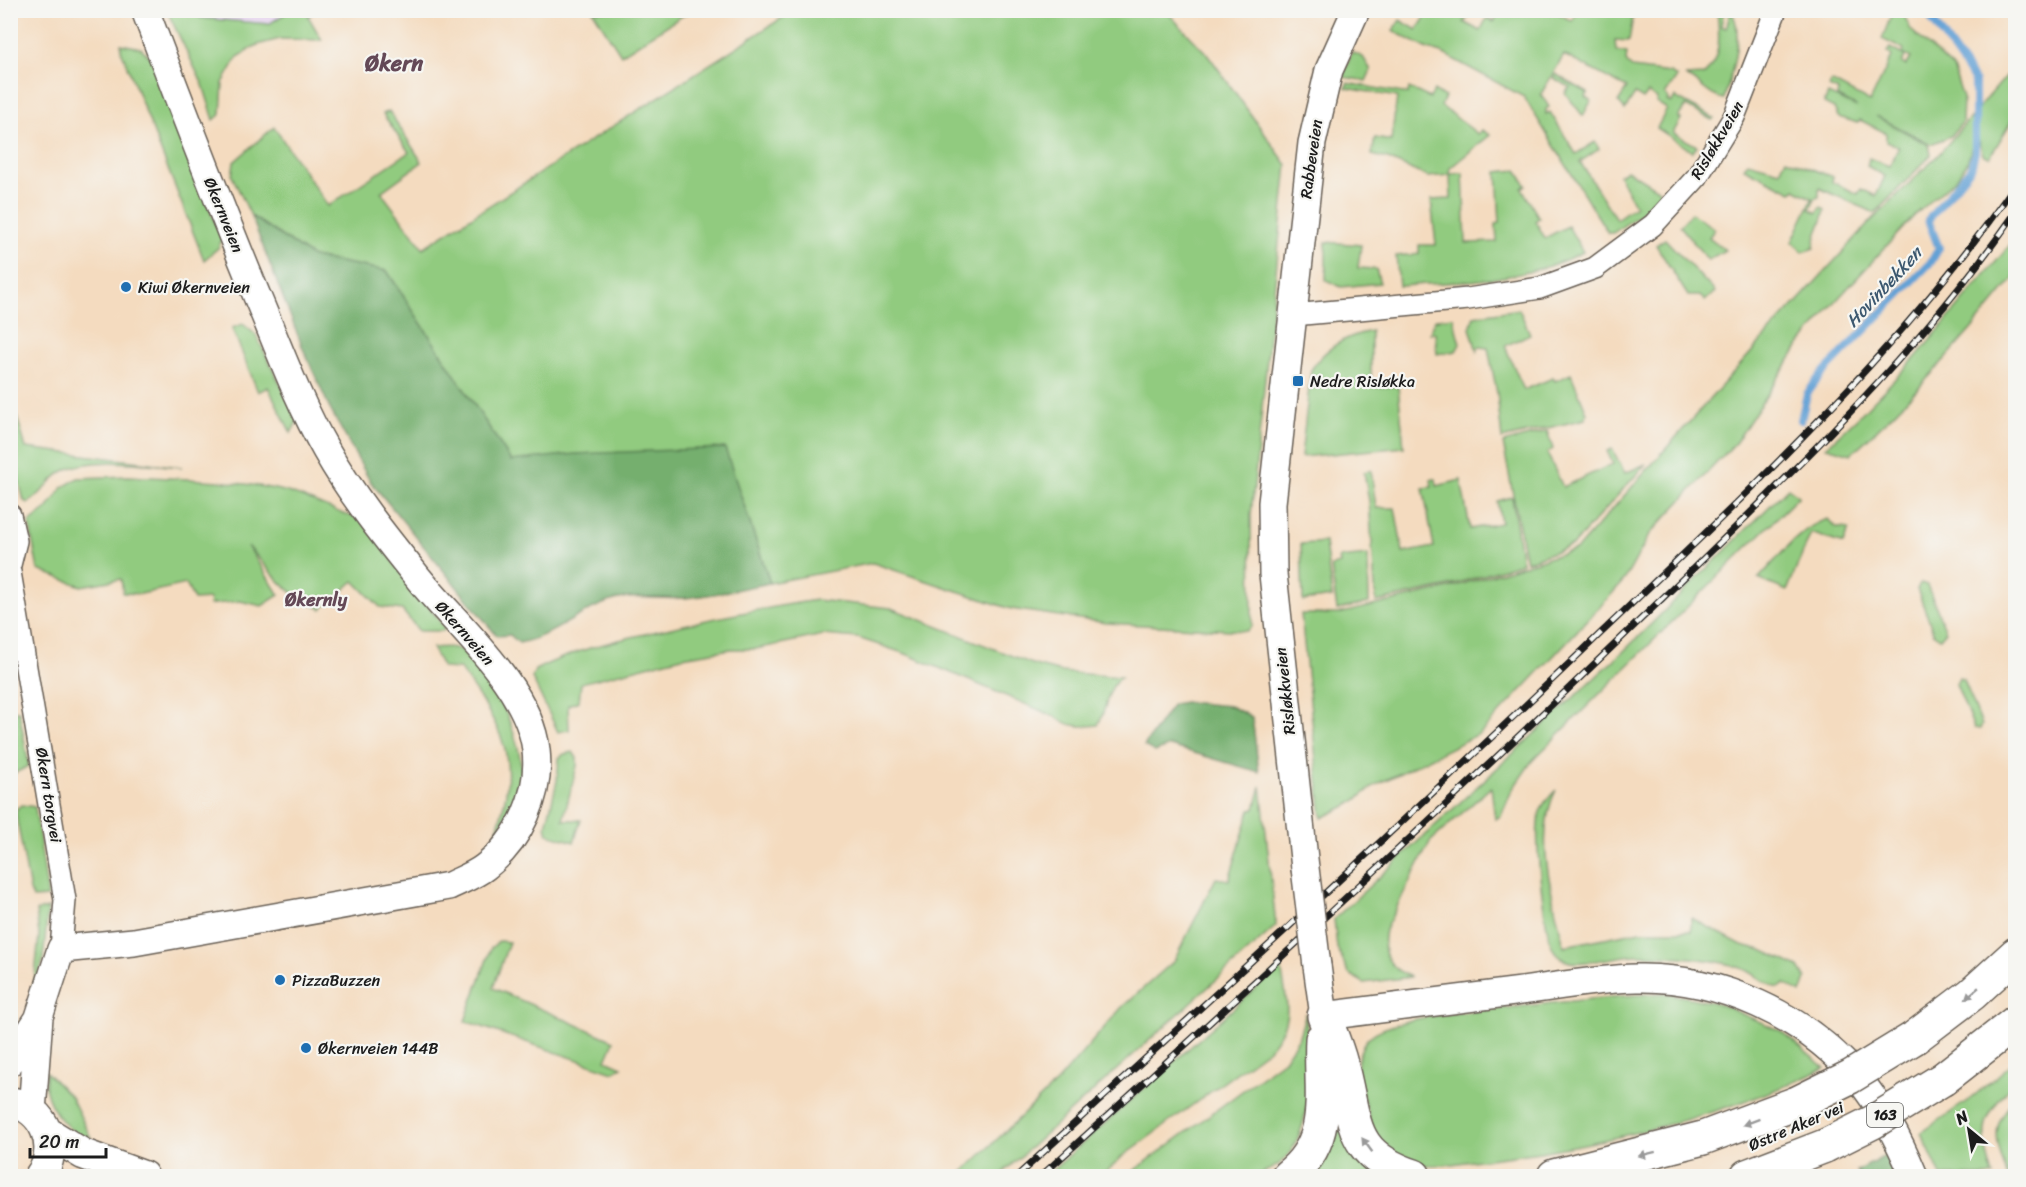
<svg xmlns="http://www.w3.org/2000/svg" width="2026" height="1187" font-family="Sriracha,sans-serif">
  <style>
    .built { fill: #e6d3f0 }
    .green { fill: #91cb7f; stroke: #56744e; stroke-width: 1.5 }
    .forest { fill: #74af6e; stroke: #486645; stroke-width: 1.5 }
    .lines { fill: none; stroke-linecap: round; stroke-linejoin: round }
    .stream { stroke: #64a1d5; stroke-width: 8 }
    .minor-casing { stroke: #685f55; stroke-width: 24 }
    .tertiary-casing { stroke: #685f55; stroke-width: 30 }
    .secondary-casing { stroke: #685f55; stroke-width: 33 }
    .trunk-casing { stroke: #685f55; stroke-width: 36 }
    .minor { stroke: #fff; stroke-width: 21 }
    .tertiary { stroke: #fff; stroke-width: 27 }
    .secondary { stroke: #fff; stroke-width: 30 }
    .trunk { stroke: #fff; stroke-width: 33 }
    .rail-casing { stroke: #1c1c1c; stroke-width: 7 }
    .rail { stroke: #f6f6f2; stroke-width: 4.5; stroke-dasharray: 14; stroke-linecap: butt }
    .tertiary-bridge-casing { stroke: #685f55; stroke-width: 30; stroke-linecap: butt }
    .trunk-bridge-casing { stroke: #685f55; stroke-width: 36; stroke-linecap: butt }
    .tertiary-bridge { stroke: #fff; stroke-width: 27 }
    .trunk-bridge { stroke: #fff; stroke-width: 33 }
    .oneway { fill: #999 }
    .poi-dot { fill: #1f6fb2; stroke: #f6f6f2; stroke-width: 2 }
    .labels { text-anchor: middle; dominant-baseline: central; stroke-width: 4.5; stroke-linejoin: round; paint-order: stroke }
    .shield { fill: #f6f6f2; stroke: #5d5d5c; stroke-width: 1.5 }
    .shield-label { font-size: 15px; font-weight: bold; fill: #1c1c1c }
    .street-label { font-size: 16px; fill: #1c1c1c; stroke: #f6f6f2 }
    .poi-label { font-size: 16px; fill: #1c1c1c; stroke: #f6f6f2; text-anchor: start }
    .water-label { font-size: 18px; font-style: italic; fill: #3c586f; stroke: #f6f6f2 }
    .neighbourhood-label { font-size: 18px; font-weight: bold; fill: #644957; stroke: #f6f6f2 }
    .district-label { font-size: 22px; font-weight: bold; fill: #644957; stroke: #f6f6f2 }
  </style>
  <rect width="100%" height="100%" fill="#f6f6f2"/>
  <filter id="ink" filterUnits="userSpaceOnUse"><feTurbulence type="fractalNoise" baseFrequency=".0167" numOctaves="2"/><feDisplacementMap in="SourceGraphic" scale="12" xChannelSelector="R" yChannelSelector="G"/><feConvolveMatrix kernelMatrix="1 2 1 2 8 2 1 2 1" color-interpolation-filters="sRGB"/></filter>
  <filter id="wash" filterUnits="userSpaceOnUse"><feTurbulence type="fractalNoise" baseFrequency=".008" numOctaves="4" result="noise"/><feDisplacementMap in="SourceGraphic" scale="24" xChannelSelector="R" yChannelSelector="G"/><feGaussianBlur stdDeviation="1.35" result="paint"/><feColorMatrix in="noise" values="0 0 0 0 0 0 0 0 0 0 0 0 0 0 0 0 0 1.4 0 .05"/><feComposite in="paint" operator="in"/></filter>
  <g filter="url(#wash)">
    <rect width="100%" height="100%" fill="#f4dbbf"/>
    <path class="built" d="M195,11H289L269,24L200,18Z"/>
    <path class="green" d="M167,11H195L200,18L269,24L289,11H316L308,16L322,40L280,39L257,45L238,57L223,83L221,114L214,120L203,85Z
      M593,11H690L621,55Z
      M793,11H1166L1209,56L1287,165L1251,515L1252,626L1247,631L1107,623L1011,609L873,563L770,583L725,449L511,461L387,271L313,257L251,216L232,176L234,162L274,127L328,206L409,152L383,114L389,111L422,162L381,192L423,248Z
      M1429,11H1461L1470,15L1464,22L1480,31L1487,18L1494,22L1500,11H1554L1572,21L1578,11H1634L1629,41L1615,40L1616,51L1627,53L1626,61L1632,68L1670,73L1677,77L1665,95L1669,99L1667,101L1671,103L1675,97L1714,118L1712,120L1686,106L1678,117L1681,119L1673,133L1697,146L1693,152L1657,128L1667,109L1656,102L1657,99L1648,93L1643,99L1635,94L1625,110L1618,102L1627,88L1564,55L1541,94L1549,107L1546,109V114L1550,112L1576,154L1595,142L1599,149L1580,162L1616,219L1635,206L1619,175L1627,170L1658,189L1661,194L1639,215L1613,233H1608L1524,97L1442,53L1428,49L1393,31L1400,20L1417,30Z
      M1717,11H1724L1721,26L1726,28L1731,11C1745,31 1731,76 1724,99C1709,97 1701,83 1685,76L1704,75C1723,57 1719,33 1717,11Z
      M1893,11H1902L1911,30L1953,68L1963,98L1962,123L1951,136L1931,144L1876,116L1929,145L1931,155L1875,213L1819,188V197L1813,199L1795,189L1792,192L1744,168L1748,162L1780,171L1786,159L1833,177L1832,182L1858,194L1861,189L1876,196L1885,176L1867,166L1869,158L1889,166L1899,147L1886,141V133L1860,120L1858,123L1838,117L1834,108L1824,103L1828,94L1857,107L1837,96L1838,91L1829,87L1831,81L1870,102L1892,56L1887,52L1890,48L1905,56L1902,63L1906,66L1911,58L1903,54L1904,50L1882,39Z
      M121,44L141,48L151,58L222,240L218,248L204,260L121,50Z
      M1352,52L1363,57L1371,70L1366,81L1343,77Z
      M2015,66V115L1990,157L1983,155L1979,141L1973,143L1967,163L1956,179L1916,214L1835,302L1799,346L1736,442L1650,534L1625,579L1610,596L1481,733L1374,786L1352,803L1322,818L1301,614H1338L1449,588L1577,549L1763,339L1872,220L1939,154Z
      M1555,74L1588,93L1585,97L1591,101L1583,116L1565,93L1570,87L1553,78Z
      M1347,83L1408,94L1409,88L1430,98L1434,91L1445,97L1441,106L1478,134L1482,130L1490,135L1450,168V174L1463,173L1466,243L1497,242L1496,224L1500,223L1497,172L1517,170L1526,185L1522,188L1539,218L1535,221L1545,238L1568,226L1583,252C1525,282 1463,281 1399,286L1396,256L1419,254V245H1436L1431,200L1451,199L1450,175L1428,177L1388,159L1372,155L1375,138L1391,141L1397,97L1346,88Z
      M1812,199L1814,200L1810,209L1817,213L1821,207L1825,210C1823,224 1814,233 1814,248L1803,252L1792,242Z
      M1691,213L1715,229L1709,237L1725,250L1708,260L1680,226Z
      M1665,239L1715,292L1705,301L1700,296H1688L1656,245Z
      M2015,239V277C1964,340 1911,400 1851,454L1826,447L1858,417L1916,357Z
      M1326,242L1361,245L1358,268L1376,269L1380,283L1341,287L1326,280Z
      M1519,309L1530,334L1505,346L1524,390L1553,378L1555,381L1571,374L1587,413L1585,419L1502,439L1497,393L1488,348L1479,347L1477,351L1470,328L1474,316Z
      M1453,317L1460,344L1456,351L1437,354L1435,333H1430L1435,319Z
      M243,324L256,335L298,420L291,433L268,387L258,392L232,328Z
      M1371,331V387L1398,386L1404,447L1301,457L1311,370C1325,347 1346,336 1371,331Z
      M10,393L26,448L182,467C150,465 95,456 66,470C50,477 43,495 28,503L24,501L11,450Z
      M1547,431L1553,449L1547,453L1563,487L1613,464L1607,451L1612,449L1625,473L1646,464L1573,545L1526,562L1503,443Z
      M1371,470L1376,508H1395L1403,553L1434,547L1423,488L1432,487L1431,479H1436L1437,486L1461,480L1470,529L1501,523L1497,501L1512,497L1522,563L1449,586L1376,602L1369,501L1364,472Z
      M128,476C180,479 233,479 284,491C310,498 334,513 361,519L445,628L443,631H419L402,610L380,607L354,581L322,609C287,596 272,573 248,546L279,595L262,606L240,601L209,605L210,599L194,600L186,584L141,594L123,593L121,579L81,586L38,570L29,523L47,509L63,487L78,478Z
      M1788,488L1799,496L1532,761L1512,790L1501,816L1495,819L1491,787L1430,842L1385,930C1380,952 1389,969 1411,977L1364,983L1349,974L1337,948L1334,919L1627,648Z
      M1828,519L1835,527L1849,529L1843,544L1811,533L1787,591L1758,579C1778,559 1799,527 1828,519Z
      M1325,542L1332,597L1303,601L1301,544Z
      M1368,555L1369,603L1337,610L1331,566L1340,564L1339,558Z
      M1921,583L1927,585L1946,631L1940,638L1934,634L1917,589Z
      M816,600L891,608L1035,665L1061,672L1121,677C1106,689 1107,709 1098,725C1083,727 1068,727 1056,717L906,654L858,638L823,635L756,649H731L682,657L581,683L579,701L568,705L569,730L558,732L532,678L535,670C572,651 609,642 649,633C704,620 759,609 816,600Z
      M432,648C439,648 448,646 455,648C487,656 524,743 521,774C519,797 508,815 496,833C521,756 504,732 460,669L443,668Z
      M1959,678L1964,680L1982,725L1980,729L1974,728L1956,684Z
      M11,711H19L29,766L11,775Z
      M573,752L577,758V766L563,820H581L574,842L548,834L546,826L557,781L559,758L564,754Z
      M1261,786L1276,926L999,1176H959L1058,1081L1122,1007L1174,961L1216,878L1229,880L1250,810L1255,809Z
      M1556,790C1533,836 1553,897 1564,946L1640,931H1691V918L1742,945L1762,950L1799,967L1806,979L1801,993L1785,984L1779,988C1767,986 1756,974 1744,969C1716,958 1671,956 1640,955C1621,954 1580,968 1564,960C1559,958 1554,951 1552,947C1544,925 1534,839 1539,816C1541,805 1548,798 1556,790Z
      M22,805L35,807L48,897L33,898L30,891L16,815L17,808Z
      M48,908L43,961L33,995L39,935L36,911Z
      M499,941L509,942L493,988L614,1041L606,1060L622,1067L613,1072L465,1021L491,948Z
      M1281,966C1286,1003 1296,1018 1269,1049L1123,1156L1102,1176H1046Z
      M1665,993L1717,1003L1781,1031L1825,1068C1727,1116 1590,1148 1481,1160C1460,1162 1434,1169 1413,1163C1400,1160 1381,1145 1374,1133C1370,1126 1369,1116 1366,1107C1359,1086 1351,1064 1365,1042C1371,1033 1381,1029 1391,1026C1424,1014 1464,1013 1498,1009C1554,1003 1609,996 1665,993Z
      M1306,1013C1310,1056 1316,1126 1284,1160C1275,1169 1263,1173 1251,1176H1127L1284,1060L1298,1039Z
      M2015,1061V1080C1982,1120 1978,1125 1993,1176H1941L1921,1133L1970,1099Z
      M46,1072L71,1097L91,1138C72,1138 50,1110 46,1091C45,1086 46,1078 46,1072Z
      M2015,1099V1176H2007C1997,1141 1988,1128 2015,1099Z
      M1339,1121L1380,1176H1312L1329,1150L1333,1122Z"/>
    <path class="forest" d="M251,216L313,257L387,271L511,461L575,454L725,448L770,583C742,588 713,596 684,598C663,600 640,595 619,599C582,607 555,637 519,643L510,635L497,636L370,481L331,411L304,351Z
      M1185,702L1230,706L1252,717L1259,772L1170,746L1155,752L1144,746L1173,704Z
      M1887,1155L1896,1176H1860L1857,1171Z"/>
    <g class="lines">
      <path class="stream" d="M1801,420L1807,394L1820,376L1931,262L1939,248L1928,220L1971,168L1975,152V81L1925,10"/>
    </g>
  </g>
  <g filter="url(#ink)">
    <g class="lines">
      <defs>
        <path id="minor" d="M1293,315L1468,299L1540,288L1595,268L1653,225L1697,177L1734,117L1776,10
          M10,515L16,541L10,565
          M10,572L65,900L61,949"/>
        <path id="tertiary" d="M1305,868L1273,574L1272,503L1312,143L1329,70L1356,10
          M1317,966L1324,1016C1387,1008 1451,1000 1514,992C1554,987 1595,979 1636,978C1719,976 1804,1015 1858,1078C1882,1107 1900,1142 1914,1176
          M10,1062L37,1021
          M32,1111L39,1017L61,949L134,942L449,886C461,880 475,875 485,867C520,840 541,794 536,750C529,687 457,626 419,579C386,538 352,496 326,450C299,403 280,351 259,301C219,205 182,108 145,10"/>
        <path id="secondary" d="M10,1102C45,1107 61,1149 40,1176
          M47,1132L83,1154L143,1176"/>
        <path id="trunk" d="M1324,1016C1330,1032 1337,1048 1341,1064C1357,1121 1347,1154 1414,1176
          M1914,1038L1972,994L2016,954
          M1943,1079L2016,1022
          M1288,1176C1335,1140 1319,1091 1322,1039
          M1554,1176L1703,1138L1797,1103
          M1747,1176L1825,1146"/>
      </defs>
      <use href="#minor" class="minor-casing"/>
      <use href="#tertiary" class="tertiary-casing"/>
      <use href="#secondary" class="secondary-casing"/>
      <use href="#trunk" class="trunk-casing"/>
      <use href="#minor" class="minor"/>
      <use href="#tertiary" class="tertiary"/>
      <use href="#secondary" class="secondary"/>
      <use href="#trunk" class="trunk"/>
      <defs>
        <path id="rail" d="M1017,1176C1214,996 1411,816 1603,631C1749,492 1900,351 2016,184
          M1041,1176C1244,992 1446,808 1642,618C1774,490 1911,363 2016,212"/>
      </defs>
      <use href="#rail" class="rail-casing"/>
      <use href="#rail" class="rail"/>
      <defs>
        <path id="tertiary-bridge" d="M1305,868L1317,966"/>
        <path id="trunk-bridge" d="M1797,1103L1850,1077L1914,1038
          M1825,1146L1873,1122L1943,1079"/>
      </defs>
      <use href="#tertiary-bridge" class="tertiary-bridge-casing"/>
      <use href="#trunk-bridge" class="trunk-bridge-casing"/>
      <use href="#tertiary-bridge" class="tertiary-bridge"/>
      <use href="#trunk-bridge" class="trunk-bridge"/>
    </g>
    <defs><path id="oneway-solid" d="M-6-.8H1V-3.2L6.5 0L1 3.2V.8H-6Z" transform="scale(1.5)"/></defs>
    <g class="oneway">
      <use href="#oneway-solid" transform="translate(1972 993) rotate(140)"/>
      <use href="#oneway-solid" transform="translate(1751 1122) rotate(160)"/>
      <use href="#oneway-solid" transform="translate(1367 1145) rotate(-126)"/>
      <use href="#oneway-solid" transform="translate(1647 1154) rotate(166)"/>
    </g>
  </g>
  <g class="poi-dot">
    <circle cx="126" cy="287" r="6"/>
    <rect x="1292" y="375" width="12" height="12" rx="3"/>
    <circle cx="280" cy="980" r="6"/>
    <circle cx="306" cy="1048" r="6"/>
  </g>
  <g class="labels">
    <rect class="shield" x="1867" y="1103" width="36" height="24" rx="4.5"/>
    <g class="shield-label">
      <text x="1885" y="1115">163</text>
    </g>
    <g class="street-label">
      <text transform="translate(1717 140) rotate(-59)">Risløkkveien</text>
      <text transform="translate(1311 159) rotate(-82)">Rabbeveien</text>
      <text transform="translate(224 215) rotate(68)">Økernveien</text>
      <text transform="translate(465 633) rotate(49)">Økernveien</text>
      <text transform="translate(1285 691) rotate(-96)">Risløkkveien</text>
      <text transform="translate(49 795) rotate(81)">Økern torgvei</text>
      <text transform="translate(1796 1126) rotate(-23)">Østre Aker vei</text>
    </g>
    <g class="poi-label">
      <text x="138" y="287">Kiwi Økernveien</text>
      <text x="1310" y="381">Nedre Risløkka</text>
      <text x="292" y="980">PizzaBuzzen</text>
      <text x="318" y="1048">Økernveien 144B</text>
    </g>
    <g class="water-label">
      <text transform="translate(1884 287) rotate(-47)">Hovinbekken</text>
    </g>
    <g class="neighbourhood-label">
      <text x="316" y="600">Økernly</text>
    </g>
    <g class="district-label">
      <text x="394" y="63">Økern</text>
    </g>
  </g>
  <rect width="2026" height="1187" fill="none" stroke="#f6f6f2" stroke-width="36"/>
  <g transform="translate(1969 1130) rotate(330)" stroke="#f6f6f2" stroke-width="4.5" paint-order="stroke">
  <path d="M0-4.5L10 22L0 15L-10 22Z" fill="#1c1c1c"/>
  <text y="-9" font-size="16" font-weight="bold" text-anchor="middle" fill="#1c1c1c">N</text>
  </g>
  <path d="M30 1148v9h76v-9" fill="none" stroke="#1c1c1c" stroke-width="3"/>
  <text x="39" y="1148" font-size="18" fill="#1c1c1c" stroke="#f6f6f2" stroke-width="4.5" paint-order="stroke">20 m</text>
</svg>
